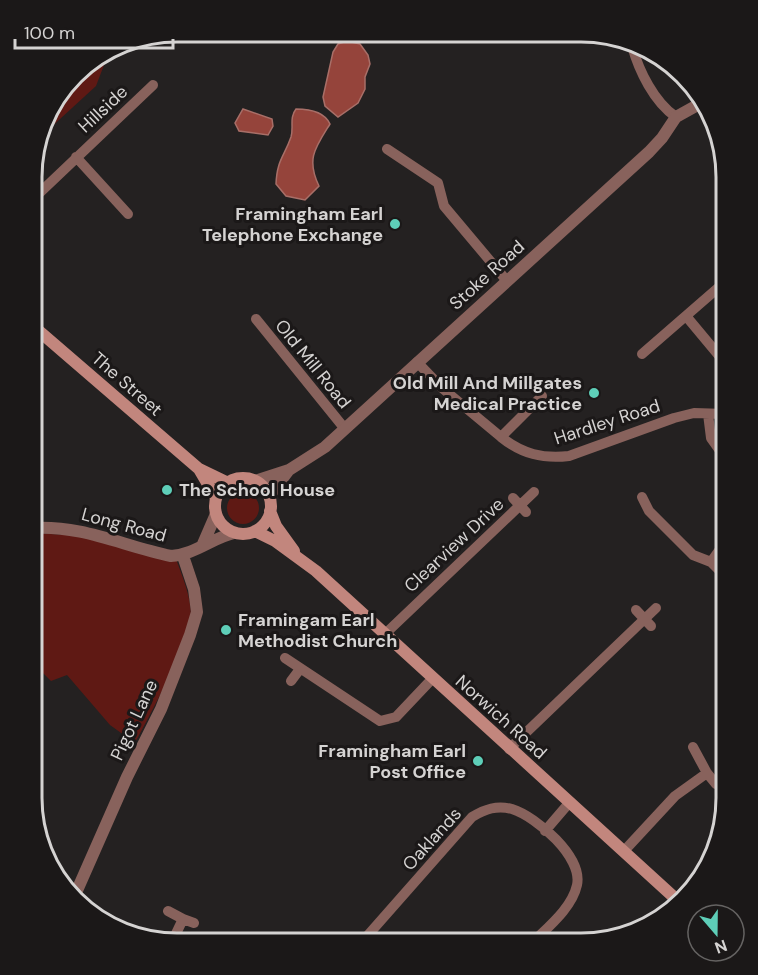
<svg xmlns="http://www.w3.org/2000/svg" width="758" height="975" font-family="'DM Sans',sans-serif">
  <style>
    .green { fill: #5f1914 }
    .water { fill: #95443b; stroke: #a86f68; stroke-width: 1.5 }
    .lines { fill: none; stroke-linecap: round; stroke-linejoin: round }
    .minor { stroke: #88625c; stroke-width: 10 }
    .tertiary { stroke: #88625c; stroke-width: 12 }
    .secondary { stroke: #c2867d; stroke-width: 12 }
    .poi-dot { fill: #5eceb8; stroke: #1b1818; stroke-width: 2 }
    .labels { text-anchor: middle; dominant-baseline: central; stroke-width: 6; stroke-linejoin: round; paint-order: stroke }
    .street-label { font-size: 18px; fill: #d5d3d2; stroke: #1b1818 }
    .poi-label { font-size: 18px; font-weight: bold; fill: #d5d3d2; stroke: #1b1818; text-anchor: end }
    .rim { fill: none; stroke: #d5d3d2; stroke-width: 3 }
  </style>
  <rect width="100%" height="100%" fill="#242121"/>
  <path class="green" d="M123,43L104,65L96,86L48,130V142L35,150L51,104L81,67Z
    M227 508a16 16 0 1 1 32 0a16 16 0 1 1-32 0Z
    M34,533L82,536L176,559C183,578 191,596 191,617C190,641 148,719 135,743L110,725L67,675L51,681L32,662Z"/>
  <path class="water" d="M347,41L360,44L368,55L370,64L365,77V89L358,103L338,117L325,106L323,97L333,52L338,44Z
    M243,109L272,119L273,126L268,135L239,131L235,123Z
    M296,109C309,109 324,111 330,124C315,148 306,159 319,186L305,200L286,196L276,184C277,160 284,157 291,137C294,127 289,118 296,109Z"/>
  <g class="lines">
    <path class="minor" d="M632,46C639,71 654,102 676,117
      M387,149L438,183L444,206L507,281
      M76,157L128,214
      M33,199L153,85
      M686,316L726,364
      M256,319L345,429
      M642,354L726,281
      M417,362L442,388L501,437L542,396
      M708,414L711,438L726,459
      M501,437C522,454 543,459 569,456L674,418L694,413L726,414
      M642,497L649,511L693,555L711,562L726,577
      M513,498L526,512
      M711,562L726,541
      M636,610L651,626
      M385,634L534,492
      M285,658L380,721L396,717L432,679
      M291,681L300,669
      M509,749L656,608
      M707,773L716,784
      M545,831L569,803
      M624,851L675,796L707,773L693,747
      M168,911L183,919L172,942
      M183,919L194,923
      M361,943L472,817C485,809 497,805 512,809C537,817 583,857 577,885C572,908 548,927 532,943"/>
    <path class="tertiary" d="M255,481L289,470L325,447L649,152L662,138L676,117L703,102
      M269,496L288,471
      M32,528C84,525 122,546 171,556C194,555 212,538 234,533
      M203,544L216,514
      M75,895L127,777L161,709L190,635L197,612L194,589L183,556"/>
    <path class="secondary" d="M32,325L199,469L228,483
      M199,469L216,498
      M215 506a28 28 0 1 1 56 0a28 28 0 1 1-56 0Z
      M270,511L276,526L294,551
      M255,531L275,541L316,571L677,900"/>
  </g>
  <g class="poi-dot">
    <circle cx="395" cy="224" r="6"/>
    <circle cx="594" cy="393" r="6"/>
    <circle cx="167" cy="490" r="6"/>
    <circle cx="226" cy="630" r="6"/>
    <circle cx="478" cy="761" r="6"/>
  </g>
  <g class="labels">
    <g class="street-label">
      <text transform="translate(103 109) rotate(-43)">Hillside</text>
      <text transform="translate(487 275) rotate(-42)">Stoke Road</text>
      <text transform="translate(313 364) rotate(51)">Old Mill Road</text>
      <text transform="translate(127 384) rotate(41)">The Street</text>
      <text transform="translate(607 422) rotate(-18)">Hardley Road</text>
      <text transform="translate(124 525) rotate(15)">Long Road</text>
      <text transform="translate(454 545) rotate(-43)">Clearview Drive</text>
      <text transform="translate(501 717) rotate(42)">Norwich Road</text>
      <text transform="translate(134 720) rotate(-65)">Pigot Lane</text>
      <text transform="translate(432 839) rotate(-48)">Oaklands</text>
    </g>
    <g class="poi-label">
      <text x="383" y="214">Framingham Earl<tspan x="383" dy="21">Telephone Exchange</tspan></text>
      <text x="582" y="383">Old Mill And Millgates<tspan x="582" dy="21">Medical Practice</tspan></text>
      <text x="179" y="490" text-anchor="start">The School House</text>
      <text x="238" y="620" text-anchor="start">Framingam Earl<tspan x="238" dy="21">Methodist Church</tspan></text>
      <text x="466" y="751">Framingham Earl<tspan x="466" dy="21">Post Office</tspan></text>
    </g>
  </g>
  <path d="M0 0H758V975H0ZM177 42H581A135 135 0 0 1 716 177V798A135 135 0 0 1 581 933H177A135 135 0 0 1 42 798V177A135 135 0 0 1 177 42Z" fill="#1b1818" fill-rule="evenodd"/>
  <path class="rim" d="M177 42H581A135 135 0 0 1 716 177V798A135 135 0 0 1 581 933H177A135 135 0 0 1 42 798V177A135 135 0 0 1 177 42Z"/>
  <g transform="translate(716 933) rotate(160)"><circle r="28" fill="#1b1818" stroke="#656362" stroke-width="1.5"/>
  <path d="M0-4.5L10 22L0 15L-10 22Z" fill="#5eceb8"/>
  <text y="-9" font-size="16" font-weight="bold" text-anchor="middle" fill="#d5d3d2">N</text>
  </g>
  <path d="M15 39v9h158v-9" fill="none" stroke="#d5d3d2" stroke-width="3"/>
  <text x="24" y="39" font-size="18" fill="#d5d3d2" stroke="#1b1818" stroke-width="4.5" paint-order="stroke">100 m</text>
</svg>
